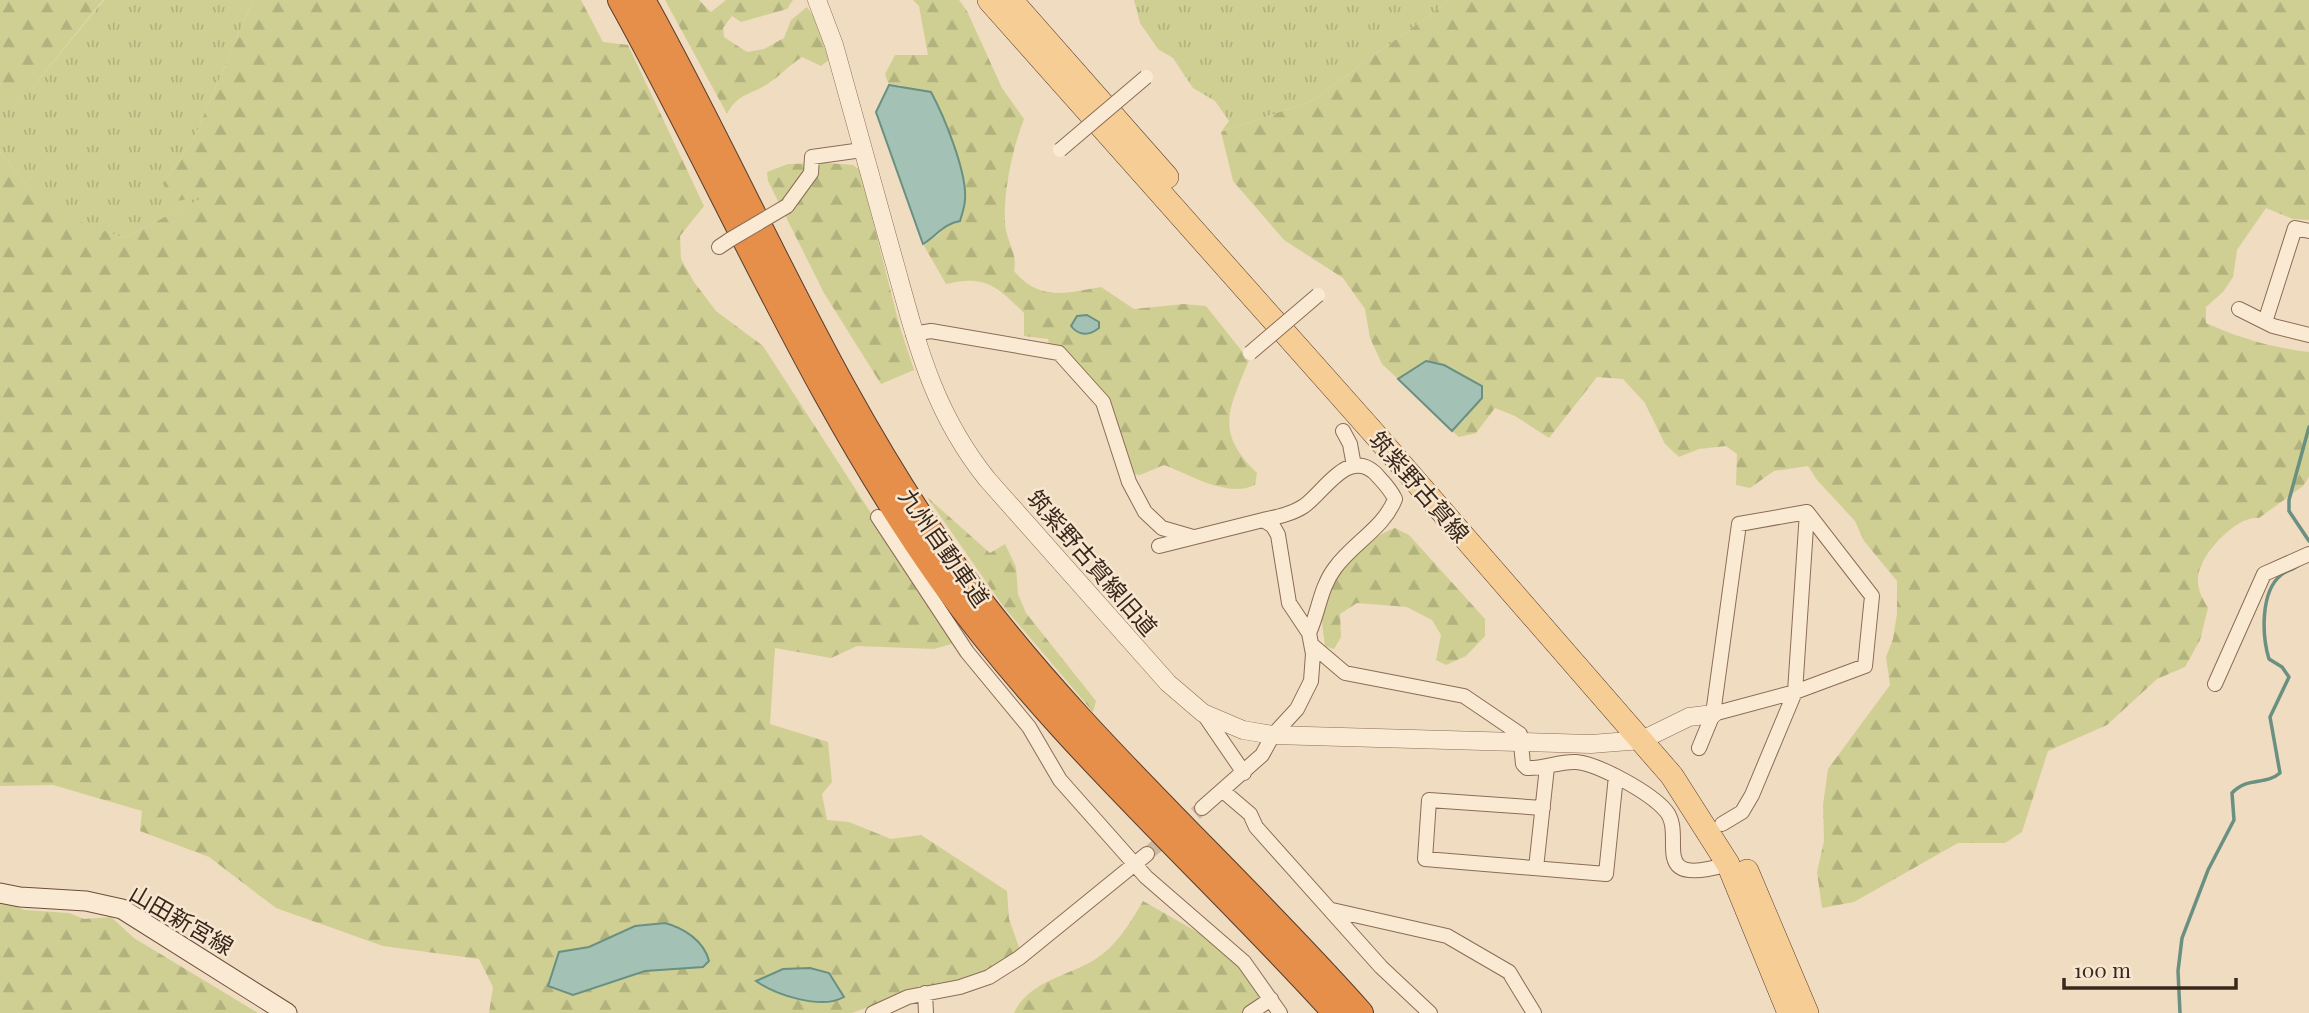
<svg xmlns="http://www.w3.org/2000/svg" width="2309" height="1013" font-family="'Playfair Display','Noto Sans JP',serif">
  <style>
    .grass { fill: url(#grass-tufts) }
    .forest { fill: url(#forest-firs) }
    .water { fill: #a3c2b5; stroke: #6a9082; stroke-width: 2 }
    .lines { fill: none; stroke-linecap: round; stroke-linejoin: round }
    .stream { stroke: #6a9082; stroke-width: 3.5 }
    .minor-tunnel { stroke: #cbb89f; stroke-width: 14; stroke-dasharray: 14 7; stroke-linecap: butt }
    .minor-casing { stroke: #8a6c57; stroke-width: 16 }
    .tertiary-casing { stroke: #8a6c57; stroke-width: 19 }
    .secondary-casing { stroke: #6c4d3a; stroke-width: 21 }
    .primary-casing { stroke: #573b2c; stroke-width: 24 }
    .motorway-casing { stroke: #573b2c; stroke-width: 26 }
    .minor { stroke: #fbead3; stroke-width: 14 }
    .tertiary { stroke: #fbead3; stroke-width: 18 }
    .secondary { stroke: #fbead3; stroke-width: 19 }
    .primary { stroke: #f6cd95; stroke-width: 23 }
    .motorway { stroke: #e58f4b; stroke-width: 24 }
    .minor-bridge-casing { stroke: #8a6c57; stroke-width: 16; stroke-linecap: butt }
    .minor-bridge { stroke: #fbead3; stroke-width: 14 }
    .labels { text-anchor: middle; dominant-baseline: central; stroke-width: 5; stroke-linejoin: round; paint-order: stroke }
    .street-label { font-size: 23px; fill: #39271c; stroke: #f7e7d0 }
  </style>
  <defs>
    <pattern id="grass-tufts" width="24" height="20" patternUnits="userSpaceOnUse" patternTransform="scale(1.75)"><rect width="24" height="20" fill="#cfcf93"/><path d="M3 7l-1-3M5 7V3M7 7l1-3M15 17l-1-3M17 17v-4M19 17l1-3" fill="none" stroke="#b2b27e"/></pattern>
    <pattern id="forest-firs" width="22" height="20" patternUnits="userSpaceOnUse" patternTransform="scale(1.75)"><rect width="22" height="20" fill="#cfcf93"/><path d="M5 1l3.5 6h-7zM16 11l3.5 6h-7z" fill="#b2b27e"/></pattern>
  </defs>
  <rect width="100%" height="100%" fill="#f0dcc0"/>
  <path class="grass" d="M104,0H253L191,145L163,183L209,195L124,238L62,216L25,183L0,152V84L15,102L35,84Z
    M1134,0H1450L1312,101L1221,132L1229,121L1215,101L1193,88L1173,58L1158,49L1140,23Z"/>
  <path class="forest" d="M0,0H103L35,84L14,103L0,84Z
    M253,0H581L603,42L628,45L704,206L680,236L681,259L694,282L716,311L763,346L955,643L934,649L857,646L831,658L775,648L770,724L828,742L832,782L822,794L827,820L849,822L891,839L921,835L1007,891L1009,919L1021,953L967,982L922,988L852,1013H489L493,987L479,959L383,946L276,908L209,857L140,831L142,811L53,785L0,786V152L25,183L62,215L124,238L206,196L171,202L163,183L191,145Z
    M665,0H699L711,12L726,0H793L787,9L741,22L732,16L723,28L724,37L747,52L764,49L784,38L791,20L807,7L814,17L829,60L821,66L802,57C789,65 779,77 766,85C749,95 737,94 727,114Z
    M913,0H959L967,11L1002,88L1024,119C1013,147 1003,192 1005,223C1006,241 1018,253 1014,271C1040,302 1066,293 1101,287L1134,309L1184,304L1206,306L1249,360C1229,410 1214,431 1257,473L1255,485C1227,498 1191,475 1164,465L1140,475L1125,472L1099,408L1091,376L1073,364L1052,357L1048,339L1024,336V313C998,287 985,274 946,284L923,244L938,235L949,223L901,85H889L885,74L895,55H928L919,6Z
    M1450,0H2309V220L2293,219L2266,208L2237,250L2233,277L2223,292L2206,307V323C2239,338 2273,348 2309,352V477L2303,486L2259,518C2237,515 2200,554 2198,577C2197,589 2202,598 2208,608L2200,640L2185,667L2157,679L2107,725L2048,751L2022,832L2005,843H1958L1854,902L1822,908L1817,872L1824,841L1823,805L1828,769L1890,685L1886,657L1893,639L1897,614V581L1864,541L1855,521L1817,480L1808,466L1774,471L1750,488L1736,485L1737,454L1726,446L1699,449L1679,457L1665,444L1645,403L1623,379L1597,377L1549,438L1515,416L1495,408L1476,433L1459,437L1452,431L1466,418L1426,361L1398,379L1382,364L1370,338L1365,309L1343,278L1284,240L1233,181L1221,132L1312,101Z
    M827,163L853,165L860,170L899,324L914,370L881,384L824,293L768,181L767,172L788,164Z
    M927,497L990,553L1005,544L1016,567L1018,594L1026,613L1096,701L1093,712L1003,606Z
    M1395,528L1409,535L1485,619V636L1466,656L1446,665L1436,660L1441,635L1432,620L1407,607L1357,603L1340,614L1341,637L1334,649L1325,646C1324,635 1321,623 1322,612C1326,571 1360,542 1395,528Z
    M0,901L25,910L69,913L84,919L111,917L134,938L258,1013H0Z
    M1143,901L1213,941L1250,975L1266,1013H1014C1029,981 1066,977 1094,960C1117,946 1130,923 1143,901Z"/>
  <path class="water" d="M889,85L931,92C944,116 967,172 965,199C965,206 962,214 960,221C945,223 936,236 923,244L876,112Z
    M1087,315L1099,322V328C1089,336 1079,336 1071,326L1077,316Z
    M1426,361L1444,365L1482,386V398L1452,431L1398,379Z
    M665,923C684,928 704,941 709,961L703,967L645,971L573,995L548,986L559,952L589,947L635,926Z
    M810,968L829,973L844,997C821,1010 776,995 756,981L783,969Z"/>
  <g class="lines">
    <path class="stream" d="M2309,427L2289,500V511L2309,541
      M2180,1013L2178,971L2182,938L2208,870L2234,820L2232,793C2248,776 2265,786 2280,773L2270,717L2289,677L2282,667L2269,659C2262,636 2260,592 2281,575C2286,570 2294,570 2300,564"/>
    <path class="minor-tunnel" d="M1147,854L1202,808"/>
    <defs>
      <path id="minor" d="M787,206L811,173L812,157L862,150
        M719,247L731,239
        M2239,309L2273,326L2309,335
        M2265,322L2295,228L2309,231
        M913,334L931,331L1059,353L1103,402L1129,482L1145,512L1162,528L1193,537
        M1343,431L1350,444L1354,466
        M878,517L967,652L1029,727L1060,780L1146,877L1244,962L1280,1013
        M1263,520C1277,517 1292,514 1304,506C1324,492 1348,448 1375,473C1383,482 1390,488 1395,499C1384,528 1353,543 1335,568C1320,588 1319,611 1309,633
        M1159,546L1263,520L1273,526L1278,535L1289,603L1309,633L1313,654L1311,681L1297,709L1273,735L1262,755L1202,808
        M1312,645L1345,673L1464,696L1520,734L1523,764L1527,768C1543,769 1560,761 1576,762C1599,764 1651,793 1666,811C1687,836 1645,889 1728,864
        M2215,684L2264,574L2309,554
        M1203,713L1244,773
        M1699,748L1713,714L1739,524L1807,512L1872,596L1865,666L1795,692L1713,714
        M1223,791L1250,814L1256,827L1381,967L1430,1013
        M1543,808L1429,800L1425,859L1606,874L1616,776
        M1722,824L1742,812L1752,795L1795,692L1807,512
        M1536,868L1547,767
        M1332,910L1447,936L1509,972L1534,1013
        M925,993L926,1013
        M873,1013L908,997L960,987L989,977L1019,958L1147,854
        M1250,1013L1271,999"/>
      <path id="tertiary" d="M817,0L834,45C854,117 874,189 894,261C917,343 932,410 987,479L1168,683L1203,713L1243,730L1273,735L1591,744L1642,740L1689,717L1713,714"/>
      <path id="secondary" d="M0,893L20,897L86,901L122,909L287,1013"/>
      <path id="primary" d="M989,0L1372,431L1672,776L1728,864L1789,1013
        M1011,0L1167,177
        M1747,871L1807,1013"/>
      <path id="motorway" d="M620,0C729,196 812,398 942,581C1056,740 1205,869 1335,1013
        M643,0C749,191 830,394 959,572C1076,733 1229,864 1361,1013"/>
    </defs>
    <use href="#minor" class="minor-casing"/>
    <use href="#tertiary" class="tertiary-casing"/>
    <use href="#secondary" class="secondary-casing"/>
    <use href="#primary" class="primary-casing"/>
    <use href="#motorway" class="motorway-casing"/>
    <use href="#minor" class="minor"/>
    <use href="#tertiary" class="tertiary"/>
    <use href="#secondary" class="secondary"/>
    <use href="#primary" class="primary"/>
    <use href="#motorway" class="motorway"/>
    <defs>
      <path id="minor-bridge" d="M1060,150L1146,77
        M731,239L787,206
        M1250,353L1318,295"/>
    </defs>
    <use href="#minor-bridge" class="minor-bridge-casing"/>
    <use href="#minor-bridge" class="minor-bridge"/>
  </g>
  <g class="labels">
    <g class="street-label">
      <text transform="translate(1420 486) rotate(49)">筑紫野古賀線</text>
      <text transform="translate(945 547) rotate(55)">九州自動車道</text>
      <text transform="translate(1093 562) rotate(49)">筑紫野古賀線旧道</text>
      <text transform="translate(182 919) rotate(30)">山田新宮線</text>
    </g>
  </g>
  <path d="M2064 978v10h172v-10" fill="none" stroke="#39271c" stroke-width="3.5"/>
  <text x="2074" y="978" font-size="21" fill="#39271c" stroke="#f7e7d0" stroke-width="5" paint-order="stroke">100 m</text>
</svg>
